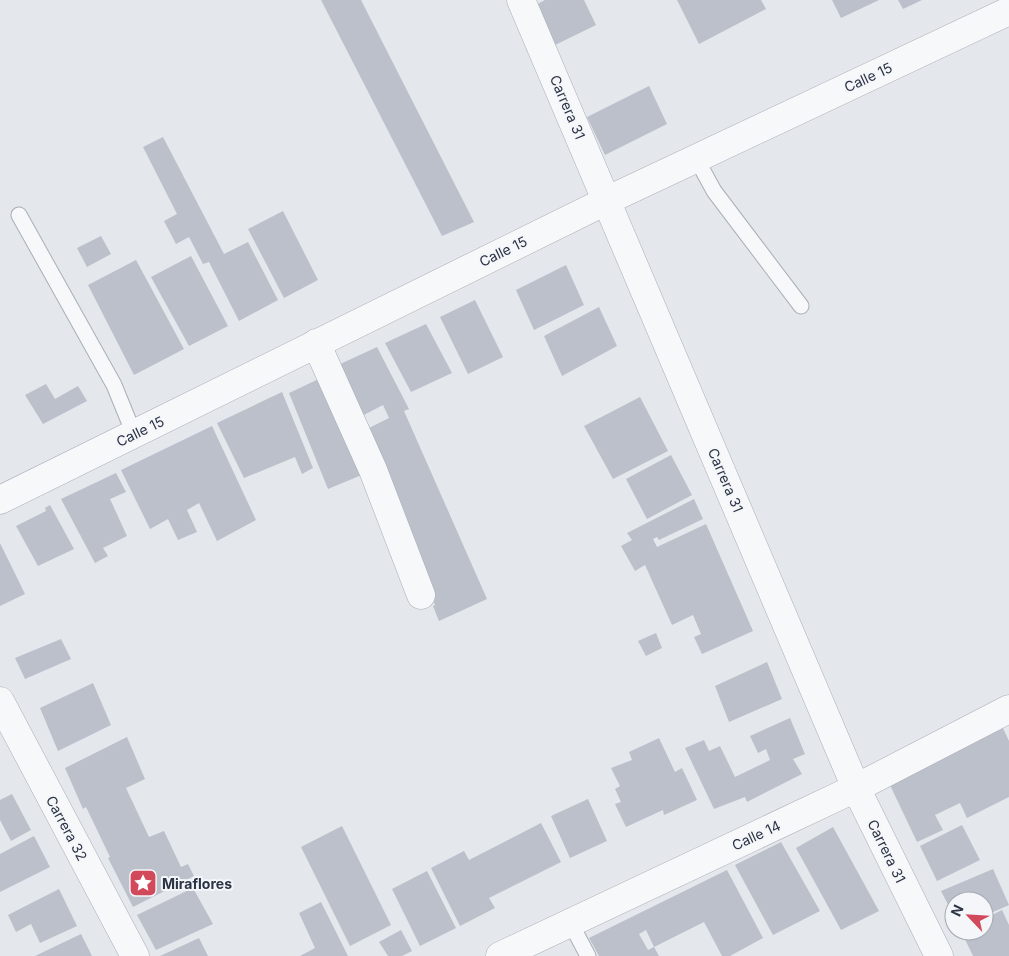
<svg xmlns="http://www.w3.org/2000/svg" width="1009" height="956" font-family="Inter,sans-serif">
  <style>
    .building { fill: #bbc0ca; fill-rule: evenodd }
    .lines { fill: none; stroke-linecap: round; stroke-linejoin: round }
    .lane-casing { stroke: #a9aeb7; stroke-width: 17 }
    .street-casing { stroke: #a9aeb7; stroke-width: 29 }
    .lane { stroke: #f7f8fa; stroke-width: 15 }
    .street { stroke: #f7f8fa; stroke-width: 28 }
    .labels { text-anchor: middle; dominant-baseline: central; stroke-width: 4; stroke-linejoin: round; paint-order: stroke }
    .street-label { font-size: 14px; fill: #2b3445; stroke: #f4f6f9 }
    .poi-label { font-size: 14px; font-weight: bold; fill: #2b3445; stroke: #f4f6f9; text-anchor: start }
  </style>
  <rect width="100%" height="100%" fill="#e4e7ec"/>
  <path class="building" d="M321,0H361L474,222L442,236Z
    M545,0H584L596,25L553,46L534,6Z
    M677,0H761L766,9L699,44Z
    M832,0H879L841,18Z
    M898,0H922L903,9Z
    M649,86L667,124L605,155L587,117Z
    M163,137L224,254L248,242L278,300L239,321L209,262L203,264L189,237L176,244L164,221L177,214L143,147Z
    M283,211L318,280L284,298L248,229Z
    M101,236L111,254L87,267L77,248Z
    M191,256L228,326L189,346L151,277Z
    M136,260L184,349L134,375L88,285Z
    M566,265L584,305L534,330L516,290Z
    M475,300L503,357L468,374L440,317Z
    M599,307L617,346L562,376L544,336Z
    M426,324L452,373L411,392L385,343Z
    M377,347L409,409L404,411L487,599L439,621L433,606L435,605L414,558L365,430L389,418L383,405L360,417L336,366Z
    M323,377L364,474L328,489L289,393Z
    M46,384L55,399L78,386L87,401L43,424L25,395Z
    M282,392L313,468L302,474L295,457L244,478L217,423Z
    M640,397L668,451L613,479L584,426Z
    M212,426L256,520L217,541L199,503L187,510L197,532L178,540L168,519L150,529L121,470Z
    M671,455L692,495L647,519L626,479Z
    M116,473L126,492L110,499L127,536L103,548L108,556L95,563L61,499Z
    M694,499L703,519L659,540L657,537L653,539L657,547L706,524L753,631L702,654L694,637L701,634L693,615L672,625L645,565L635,571L621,546L632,540L627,533Z
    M50,505L74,549L38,566L16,526L46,511L45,508Z
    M0,543L25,594L0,606Z
    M656,633L662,648L646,656L638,641Z
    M61,639L71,659L25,679L15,658Z
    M767,662L782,699L729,722L715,686Z
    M93,683L111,725L58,751L40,708Z
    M790,718L805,754L793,759L802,774L747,802L745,797L714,809L685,748L704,740L709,751L720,746L735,777L770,760L766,749L758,753L750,736Z
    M1002,726L1009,741V797L967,818L960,803L935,815L943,830L917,842L889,783Z
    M127,737L145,779L126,788L149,837L164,831L181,867L188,864L194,876L133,907L108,858L110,857L86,807L83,809L65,768Z
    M659,738L675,772L682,768L697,800L664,815L663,810L626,827L615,804L621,802L615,789L620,786L611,768L632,760L629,752Z
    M12,794L31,830L11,841L0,820V800Z
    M588,799L607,841L570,858L551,816Z
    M541,823L561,862L489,898L495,908L460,926L431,868L464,851L469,860Z
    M962,825L980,860L937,881L920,846Z
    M342,826L391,925L350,946L301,847Z
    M833,827L879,911L841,930L796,848Z
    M34,836L50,867L0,892V854Z
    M781,842L820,911L773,935L735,865Z
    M993,869L1009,905L984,916V901H954V916L941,891Z
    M727,870L763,938L730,956H722L704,922L654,947L659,956H599L589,938ZM646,930L654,947L648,950L639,934Z
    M427,871L456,928L420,946L392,889Z
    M193,888L213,924L156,950L137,915Z
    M59,889L77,926L40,943L31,924L16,932L8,915Z
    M321,902L348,956H300L315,948L299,913Z
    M1002,910L1009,925V956H973L961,931H984V919Z
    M401,930L412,951L402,956H388L379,942Z
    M81,934L92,956H35Z
    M199,938L208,956H160Z"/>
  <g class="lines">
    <defs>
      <path id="lane" d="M696,158L714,191L801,306
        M19,215L114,385L134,434
        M570,922L588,956"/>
      <path id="street" d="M521,0L856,788L939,956
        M316,343L373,470L421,595
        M0,500L608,200L1009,11
        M0,701L135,956
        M500,956L856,788L1009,709"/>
    </defs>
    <use href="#lane" class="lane-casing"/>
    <use href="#street" class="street-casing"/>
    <use href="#lane" class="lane"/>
    <use href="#street" class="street"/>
  </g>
  <defs>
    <symbol id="sight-square" viewBox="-11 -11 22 22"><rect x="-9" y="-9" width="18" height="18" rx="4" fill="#d1495b" stroke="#f4f6f9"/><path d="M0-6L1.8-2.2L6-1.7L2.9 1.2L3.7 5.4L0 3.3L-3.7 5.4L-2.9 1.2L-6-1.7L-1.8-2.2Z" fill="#fff"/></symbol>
  </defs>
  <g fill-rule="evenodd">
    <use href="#sight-square" x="127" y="867" width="32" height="32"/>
  </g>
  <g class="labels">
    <g class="street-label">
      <text transform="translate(868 77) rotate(-25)">Calle 15</text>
      <text transform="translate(568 107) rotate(67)">Carrera 31</text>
      <text transform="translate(503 251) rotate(-26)">Calle 15</text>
      <text transform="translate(140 431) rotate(-26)">Calle 15</text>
      <text transform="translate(726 480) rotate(67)">Carrera 31</text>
      <text transform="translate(67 828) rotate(62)">Carrera 32</text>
      <text transform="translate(756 835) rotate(-25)">Calle 14</text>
      <text transform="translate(887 851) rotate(64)">Carrera 31</text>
    </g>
    <g class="poi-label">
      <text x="162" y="883">Miraflores</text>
    </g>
  </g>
  <g transform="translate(969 916) rotate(295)"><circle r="24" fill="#f4f6f9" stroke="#a4a8b1"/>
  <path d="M0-4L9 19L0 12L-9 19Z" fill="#d1495b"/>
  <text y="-8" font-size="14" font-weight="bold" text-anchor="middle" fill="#2b3445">N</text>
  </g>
</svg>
